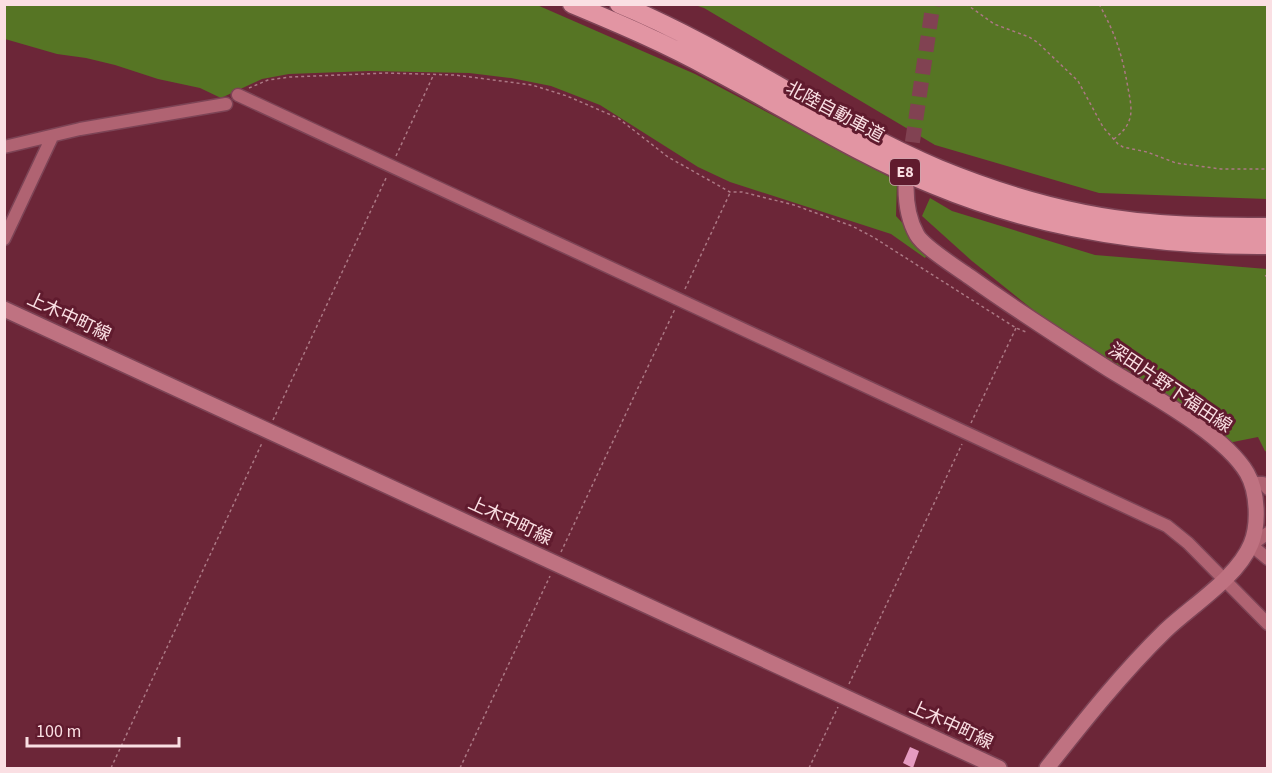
<svg xmlns="http://www.w3.org/2000/svg" width="1272" height="773" font-family="'Source Sans 3','Noto Sans JP',sans-serif">
  <style>
    .forest { fill: #567524 }
    .building { fill: #e69cc1 }
    .lines { fill: none; stroke-linecap: round; stroke-linejoin: round }
    .secondary-tunnel { stroke: #814252; stroke-width: 15; stroke-dasharray: 15 8; stroke-linecap: butt }
    .street-casing { stroke: #7d4456; stroke-width: 15 }
    .secondary-casing { stroke: #7d4456; stroke-width: 18 }
    .highway-casing { stroke: #7d4456; stroke-width: 21 }
    .path { stroke: #ab7884; stroke-width: 1.5; stroke-dasharray: 3 3; stroke-linecap: butt }
    .street { stroke: #b06372; stroke-width: 12 }
    .secondary { stroke: #bf7281; stroke-width: 15 }
    .highway { stroke: #e295a3; stroke-width: 18 }
    .labels { text-anchor: middle; dominant-baseline: central; stroke-width: 6; stroke-linejoin: round; paint-order: stroke }
    .shield { fill: #601b2e; stroke: #cca4ad; stroke-width: 1.5 }
    .shield-label { font-size: 16px; font-weight: bold; fill: #fadfe3 }
    .street-label { font-size: 18px; fill: #fadfe3; stroke: #601b2e }
  </style>
  <rect width="100%" height="100%" fill="#6c2638"/>
  <path class="forest" d="M4,5H537L695,74L897,181L896,216L929,252L925,258L891,234L730,182L698,167L600,105L551,86L511,78L469,73L369,71L289,74L262,79L221,98L200,88L158,79L115,65L86,58L57,54L5,39Z
    M695,5H1267V199L1099,193L935,145L704,8Z
    M930,198L952,211L1095,255L1267,269V452L1265,451L1258,437L1228,443L1042,317L972,261L922,216Z"/>
  <path class="building" d="M910,747L919,751L913,768L903,763Z"/>
  <g class="lines">
    <path class="secondary-tunnel" d="M909,165L933,4"/>
    <defs>
      <path id="street" d="M238,95L1167,526L1188,543L1268,624
        M4,147L80,129L226,104
        M4,239L52,137
        M1251,483H1263L1268,489
        M1268,533L1251,545L1268,559"/>
      <path id="secondary" d="M906,187C906,203 909,221 917,235C924,247 957,268 970,277C1016,310 1063,340 1110,370C1149,394 1224,434 1247,473C1258,492 1259,525 1251,544C1237,578 1191,606 1165,631C1122,673 1084,721 1047,768
        M4,309L999,768"/>
      <path id="highway" d="M572,4C620,24 667,44 712,69C786,108 857,154 934,185C1040,229 1153,246 1268,245
        M619,4C730,50 828,122 939,169C1005,196 1078,217 1149,223C1189,227 1228,227 1268,227"/>
    </defs>
    <use href="#street" class="street-casing"/>
    <use href="#secondary" class="secondary-casing"/>
    <use href="#highway" class="highway-casing"/>
    <path class="path" d="M966,4L994,24L1029,37L1037,42L1078,81L1103,127L1118,144L1123,147L1147,152L1176,163L1221,169H1268
      M1099,4C1116,35 1122,54 1128,88C1130,99 1133,111 1129,121C1126,129 1121,133 1114,139
      M249,88L268,80L290,77L386,73L455,75L532,85L567,96L618,118L668,157L730,192H742L794,205L852,226L873,237L1016,328L1026,332
      M396,156L433,76
      M1265,276L1268,275
      M685,289L730,193
      M273,420L387,176
      M971,423L1016,328
      M561,552L675,309
      M849,684L962,444
      M111,768L262,443
      M460,768L550,576
      M809,768L838,707"/>
    <use href="#street" class="street"/>
    <use href="#secondary" class="secondary"/>
    <use href="#highway" class="highway"/>
  </g>
  <g class="labels">
    <rect class="shield" x="890" y="159" width="30" height="26" rx="4.5"/>
    <g class="shield-label">
      <text x="905" y="172">E8</text>
    </g>
    <g class="street-label">
      <text transform="translate(835 112) rotate(28)">北陸自動車道</text>
      <text transform="translate(69 317) rotate(25)">上木中町線</text>
      <text transform="translate(1170 388) rotate(34)">深田片野下福田線</text>
      <text transform="translate(510 521) rotate(25)">上木中町線</text>
      <text transform="translate(951 725) rotate(25)">上木中町線</text>
    </g>
  </g>
  <rect width="1272" height="773" fill="none" stroke="#fadfe3" stroke-width="12"/>
  <path d="M27 737v9h152v-9" fill="none" stroke="#fadfe3" stroke-width="3"/>
  <text x="36" y="737" font-size="18" fill="#fadfe3" stroke="#601b2e" stroke-width="4.5" paint-order="stroke">100 m</text>
</svg>
